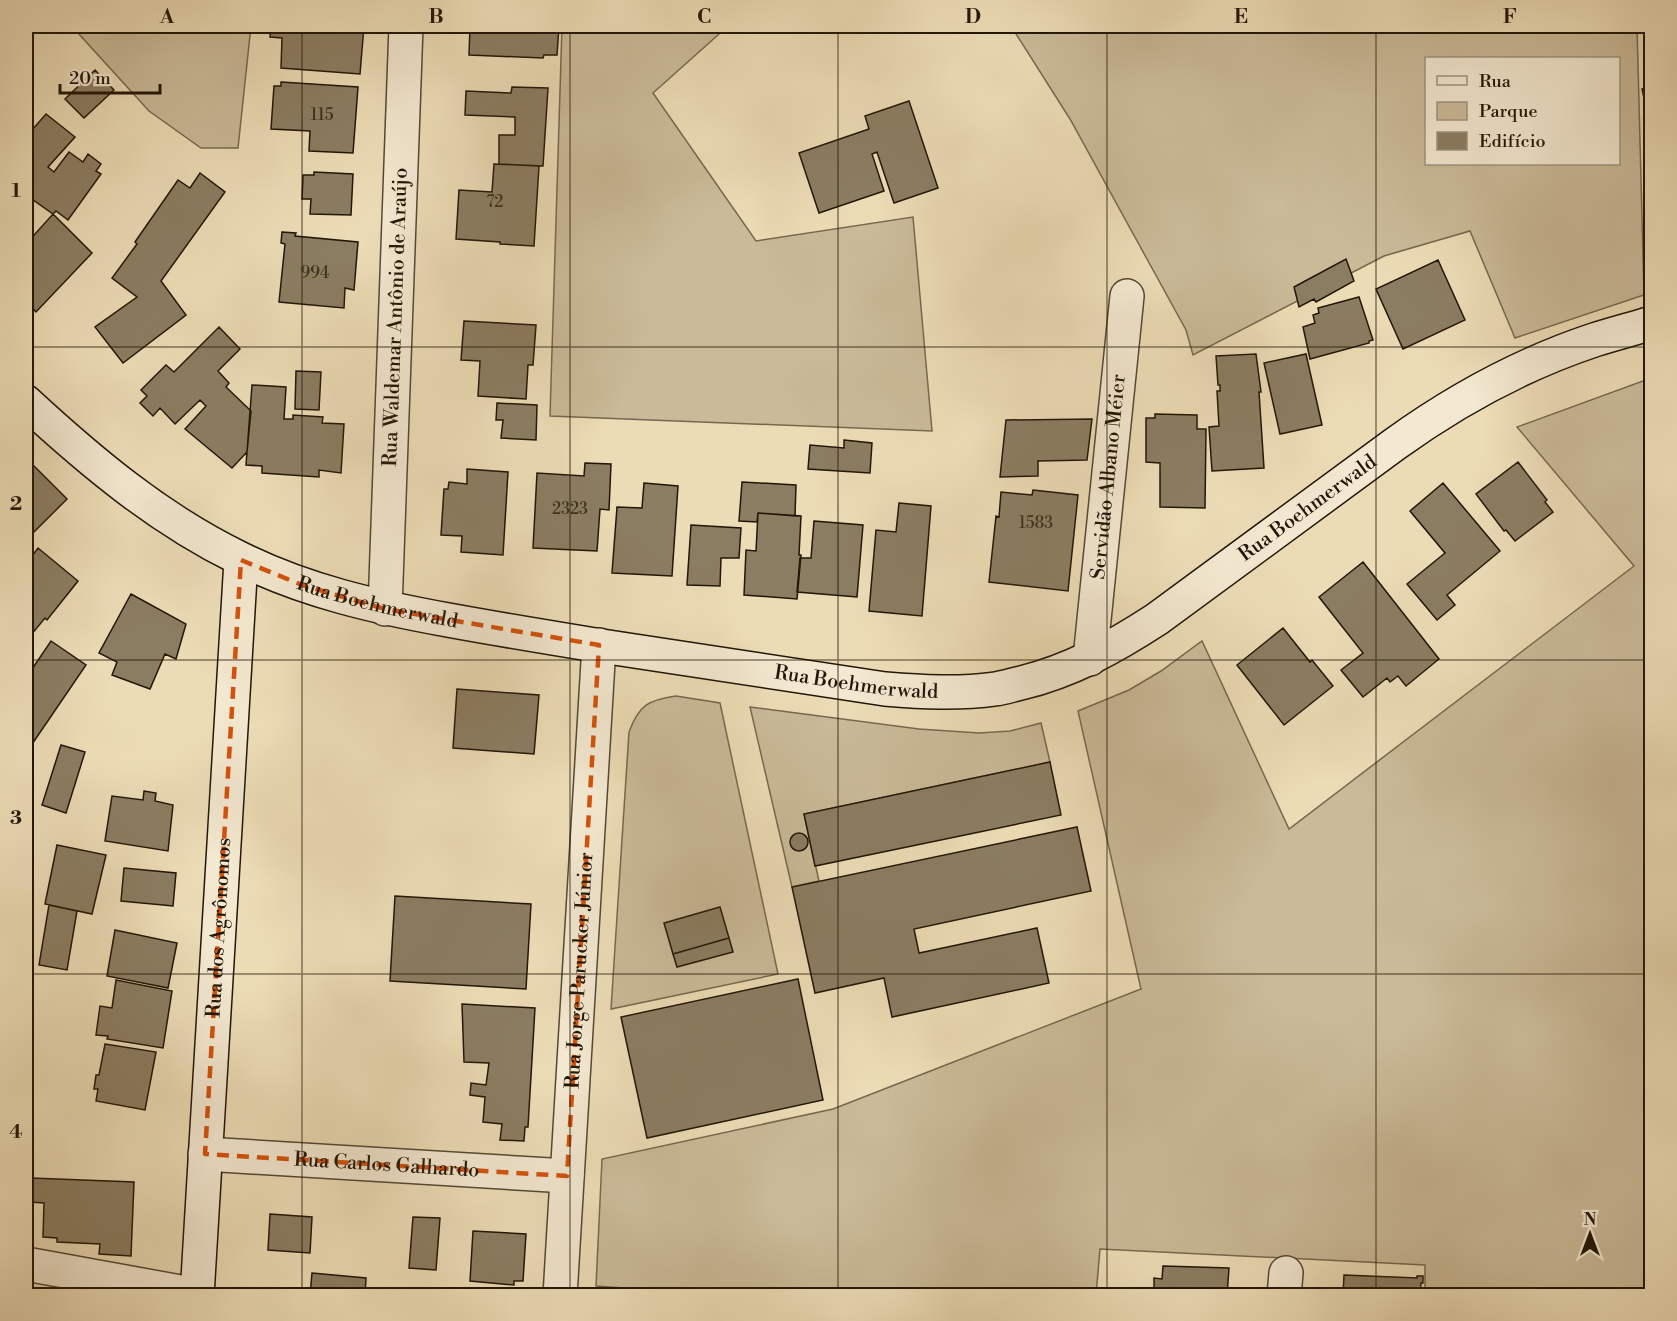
<svg xmlns="http://www.w3.org/2000/svg" width="1677" height="1321" font-family="'Libre Bodoni',serif">
  <style>
    .green { fill: #caba98; stroke: #766850; stroke-width: 1.5; fill-rule: evenodd }
    .building { fill: #8b7d62; stroke: #221608; stroke-width: 1.5 }
    .lines { fill: none; stroke-linecap: round; stroke-linejoin: round }
    .street-casing { stroke: #544834; stroke-width: 36 }
    .secondary-casing { stroke: #221608; stroke-width: 36 }
    .street { stroke: #f3e8d0; stroke-width: 33 }
    .secondary { stroke: #f3e8d0; stroke-width: 33 }
    .marked { fill: none; stroke: #d4520c; stroke-width: 4.5; stroke-dasharray: 12 8; stroke-linejoin: round }
    .grid { fill: none; stroke: #221608; stroke-width: 1.5; stroke-opacity: 0.55 }
    .labels { text-anchor: middle; dominant-baseline: central; stroke-width: 5; stroke-linejoin: round; paint-order: stroke }
    .number-label { font-size: 16px; fill: #3c301e }
    .street-label { font-size: 20px; fill: #221608; stroke: #f3e8d0 }
    .neatline { fill: none; stroke: #221608; stroke-width: 2 }
    .grid-label { font-size: 20px; text-anchor: middle; font-weight: bold; fill: #221608 }
  </style>
  <rect width="100%" height="100%" fill="#ecdcb6"/>
  <filter id="stains"><feTurbulence type="fractalNoise" baseFrequency=".00333" numOctaves="4"/><feColorMatrix values="0 0 0 0 .2 0 0 0 0 .09 0 0 0 0 .02 0 0 0 .5 -.17"/></filter>
  <radialGradient id="worn" r=".72"><stop offset=".6" stop-color="#630" stop-opacity="0"/><stop offset="1" stop-color="#630" stop-opacity=".3"/></radialGradient>
  <path class="green" d="M80,26H251L238,148H201L149,111L78,33Z
    M562,26H728L653,93L756,241L913,217L932,431L550,416Z
    M1011,26H1637L1644,295L1515,338L1470,231L1384,256L1193,355L1186,330L1070,119ZM1426,58H1618V164H1426Z
    M1651,378V1295H1425V1265L1100,1249L1096,1295L652,1296V1290L596,1286L602,1159L833,1109L1141,989L1078,711L1129,690L1161,671L1202,641L1289,829L1634,566L1517,427Z
    M676,696L720,703L778,974L611,1009L629,732C639,705 648,700 676,696Z
    M750,707L919,729L979,733L1010,731L1041,723L1050,762L804,814L819,881L792,887Z"/>
  <path class="building" d="M271,26H364L360,74L281,68L282,38L270,37Z
    M470,26H559L557,55H544L543,58L469,55Z
    M95,70L114,90L84,118L65,99Z
    M281,82L358,87L353,153L309,151L310,131L271,129L274,86H281Z
    M1652,86V134L1642,89Z
    M512,87L548,88L543,166L499,164V135H515V117L465,115L466,91L511,93Z
    M909,101L938,188L894,203L877,152L872,154L884,191L819,213L799,153L869,129L865,116Z
    M46,114L75,137L48,167L54,172L69,152L83,162L88,154L101,164L96,171L101,174L68,220L56,211L53,214L26,195V196V137Z
    M494,164L539,166L534,246L500,244V242L456,239L459,190L492,192Z
    M314,172L353,174L351,215L310,214L311,199H302L303,175H314Z
    M200,173L225,192L161,281L186,315L123,363L95,327L137,297L112,278L137,244L135,242L178,180L190,188Z
    M53,214L92,253L36,312L26,301V244Z
    M282,232L296,233L295,236L358,242L354,290L345,288L344,308L279,302L285,244L281,243Z
    M1346,259L1354,281L1316,302L1314,299L1299,307L1294,287Z
    M1438,260L1465,320L1403,349L1376,289Z
    M1359,297L1373,340L1369,341V343L1310,359L1303,327L1315,323L1313,315L1319,313L1318,308Z
    M464,321L536,325L533,365H528L526,399L478,396L480,361L461,360Z
    M219,327L240,349L218,371L229,383L226,387L251,411L247,452L232,468L185,429L206,406L200,400L175,424L160,408L153,416L140,403L147,396L141,390L166,365L174,372Z
    M1256,354L1261,392H1259L1264,468L1212,471L1209,427L1219,426L1217,391H1220V385H1218L1216,356Z
    M1306,354L1322,425L1280,434L1264,363Z
    M296,371L321,372L319,410L295,409Z
    M252,385L286,387L284,419H293V415L323,417L322,423L344,424L341,473L319,470V477L262,473V466L246,465Z
    M497,403L537,405L536,440L501,438L503,420H496Z
    M1155,414L1197,415V429H1206L1205,508L1160,507V463L1146,462V418H1155Z
    M1092,419L1087,460L1038,461V476L1000,477L1006,420Z
    M844,440L872,443L870,473L808,469L810,445L844,448Z
    M27,459L67,499L26,540V461Z
    M1518,462L1547,500L1545,502L1553,512L1515,541L1506,530L1504,531L1476,494Z
    M585,463L611,464L609,510L600,509L597,551L533,548L537,473L584,476Z
    M467,469L508,472L503,555L461,552L462,536L441,535L444,489H448L449,482L467,484Z
    M742,482L796,485L795,516L758,513L757,522L739,521Z
    M644,483L678,486L672,576L612,573L617,507L642,508Z
    M1443,483L1500,551L1447,595L1455,605L1437,620L1407,584L1445,553L1410,511Z
    M1033,490L1078,495L1068,591L989,582L996,516L999,517L1001,492L1032,495Z
    M899,503L931,506L922,616L869,611L876,530L896,532Z
    M758,513L801,516L799,555H801L797,599L744,595L746,550L756,551Z
    M814,521L863,525L857,597L797,592L800,558H811Z
    M691,525L741,528L739,558H721L720,586L687,585Z
    M38,548L78,581L47,620L45,618L31,635L26,631V564Z
    M1363,562L1439,659L1406,686L1398,676L1390,682L1387,678L1363,697L1341,670L1363,653L1319,597Z
    M131,594L186,624L176,659L165,654L150,689L112,675L117,662L99,653Z
    M1283,628L1310,662L1312,660L1333,686L1284,725L1237,665Z
    M51,641L86,665L26,753V678Z
    M457,689L539,695L534,754L453,748Z
    M61,745L85,752L66,813L42,805Z
    M1050,762L1061,815L815,866L804,814Z
    M144,791L156,793L155,801L173,805L168,851L105,841L112,796L143,800Z
    M1077,827L1091,891L914,929L919,953L1037,928L1049,983L892,1017L884,978L815,993L792,887Z
    M790 842a9 9 0 1 1 18 0a9 9 0 1 1-18 0Z
    M57,845L106,855L92,914L45,904Z
    M124,868L176,873L173,906L121,901Z
    M395,896L531,904L526,989L390,981Z
    M49,905L77,911L67,970L39,965Z
    M720,907L729,938L673,954L664,923Z
    M115,930L177,943L168,988L107,976Z
    M729,938L733,952L677,967L673,954Z
    M798,979L823,1100L647,1138L621,1017Z
    M116,980L172,991L163,1048L107,1039L108,1036L96,1035L100,1006L112,1008Z
    M462,1004L535,1008L528,1127H525L524,1141L500,1140L502,1124L483,1122L485,1097L470,1095L471,1083L486,1085L489,1063L464,1062Z
    M26,1015L32,1016L27,1086H26Z
    M105,1044L156,1052L145,1110L96,1101L98,1089H94L96,1075H99Z
    M31,1178L134,1182L131,1256L99,1254L100,1244L57,1242V1238L43,1237L44,1203L30,1202Z
    M270,1214L312,1217L310,1253L268,1250Z
    M413,1217L440,1218L436,1270L409,1268Z
    M473,1231L526,1234L523,1281H514V1285L470,1281Z
    M1163,1266L1229,1268L1227,1296H1154V1278L1162,1279Z
    M312,1273L366,1278L365,1296H310Z
    M1344,1275L1417,1278V1276H1423V1283H1421L1420,1296H1343Z
    M629,1288L680,1292V1296H628Z"/>
  <g class="lines">
    <defs>
      <g id="street">
        <path id="s1" d="M385,609L406,26"/>
        <path id="s2" d="M1090,659L1127,296"/>
        <path id="s3" d="M205,1154L567,1176"/>
        <path d="M26,1264L197,1295"/>
        <path id="s4" d="M560,1296L599,645"/>
        <path d="M1284,1296L1286,1273"/>
      </g>
      <g id="secondary">
        <path id="s5" d="M26,402C91,462 159,519 239,558C305,591 376,607 448,620C497,629 546,637 595,645C692,659 788,675 885,689C922,692 958,694 995,689C1003,688 1012,685 1021,683C1071,671 1114,647 1157,619L1395,444C1456,400 1522,364 1594,340C1613,334 1632,329 1652,323"/>
        <path id="s6" d="M197,1296L241,560"/>
      </g>
    </defs>
    <use href="#street" class="street-casing"/>
    <use href="#secondary" class="secondary-casing"/>
    <use href="#street" class="street"/>
    <use href="#secondary" class="secondary"/>
  </g>
  <path class="marked" d="M241,560L302,585L385,609L599,645L567,1176L205,1154Z"/>
  <path class="grid" d="M302,26V1296M570,26V1296M838,26V1296M1107,26V1296M1376,26V1296M26,347H1652M26,660H1652M26,974H1652"/>
  <g class="labels">
    <g class="number-label">
      <text x="322" y="115">115</text>
      <text x="495" y="202">72</text>
      <text x="315" y="273">994</text>
      <text x="570" y="509">2323</text>
      <text x="1036" y="523">1583</text>
    </g>
    <g class="street-label">
      <text stroke="none"><textPath href="#s1" startOffset="292">Rua Waldemar Antônio de Araújo</textPath></text>
      <text stroke="none"><textPath href="#s2" startOffset="183">Servidão Albano Méier</textPath></text>
      <text stroke="none"><textPath href="#s5" startOffset="1401">Rua Boehmerwald</textPath></text>
      <text stroke="none"><textPath href="#s5" startOffset="411">Rua Boehmerwald</textPath></text>
      <text stroke="none"><textPath href="#s5" startOffset="897">Rua Boehmerwald</textPath></text>
      <text stroke="none"><textPath href="#s6" startOffset="369">Rua dos Agrônomos</textPath></text>
      <text stroke="none"><textPath href="#s4" startOffset="326">Rua Jorge Parucker Júnior</textPath></text>
      <text stroke="none"><textPath href="#s3" startOffset="182">Rua Carlos Galhardo</textPath></text>
    </g>
  </g>
  <rect width="1677" height="1321" fill="none" stroke="#ecdcb6" stroke-width="66"/>
  <rect x="1425" y="57" width="195" height="108" fill="#f3e8d0" stroke="#9f9480" stroke-width="1.5"/>
  <rect x="1437" y="76" width="30" height="9" fill="#f3e8d0" stroke="#9f9480" stroke-width="1.5"/>
  <text x="1479" y="87" font-size="18" fill="#221608">Rua</text>
  <rect x="1437" y="102" width="30" height="18" fill="#caba98" stroke="#9f9480" stroke-width="1.5"/>
  <text x="1479" y="117" font-size="18" fill="#221608">Parque</text>
  <rect x="1437" y="132" width="30" height="18" fill="#8b7d62" stroke="#9f9480" stroke-width="1.5"/>
  <text x="1479" y="147" font-size="18" fill="#221608">Edifício</text>
  <g transform="translate(1590 1234)" stroke="#f3e8d0" stroke-width="4.5" paint-order="stroke">
  <path d="M0-4.5L10 22L0 15L-10 22Z" fill="#221608"/>
  <text y="-9" font-size="16" font-weight="bold" text-anchor="middle" fill="#221608">N</text>
  </g>
  <path d="M60 84v9h100v-9" fill="none" stroke="#221608" stroke-width="3"/>
  <text x="69" y="84" font-size="18" fill="#221608" stroke="#f3e8d0" stroke-width="4.5" paint-order="stroke">20 m</text>
  <rect x="33" y="33" width="1611" height="1255" class="neatline"/>
  <g class="grid-label">
    <text x="167" y="23">A</text>
    <text x="436" y="23">B</text>
    <text x="704" y="23">C</text>
    <text x="973" y="23">D</text>
    <text x="1241" y="23">E</text>
    <text x="1510" y="23">F</text>
    <text x="16" y="197">1</text>
    <text x="16" y="510">2</text>
    <text x="16" y="824">3</text>
    <text x="16" y="1138">4</text>
  </g>
  <rect width="100%" height="100%" filter="url(#stains)"/>
  <rect width="100%" height="100%" fill="url(#worn)"/>
</svg>
